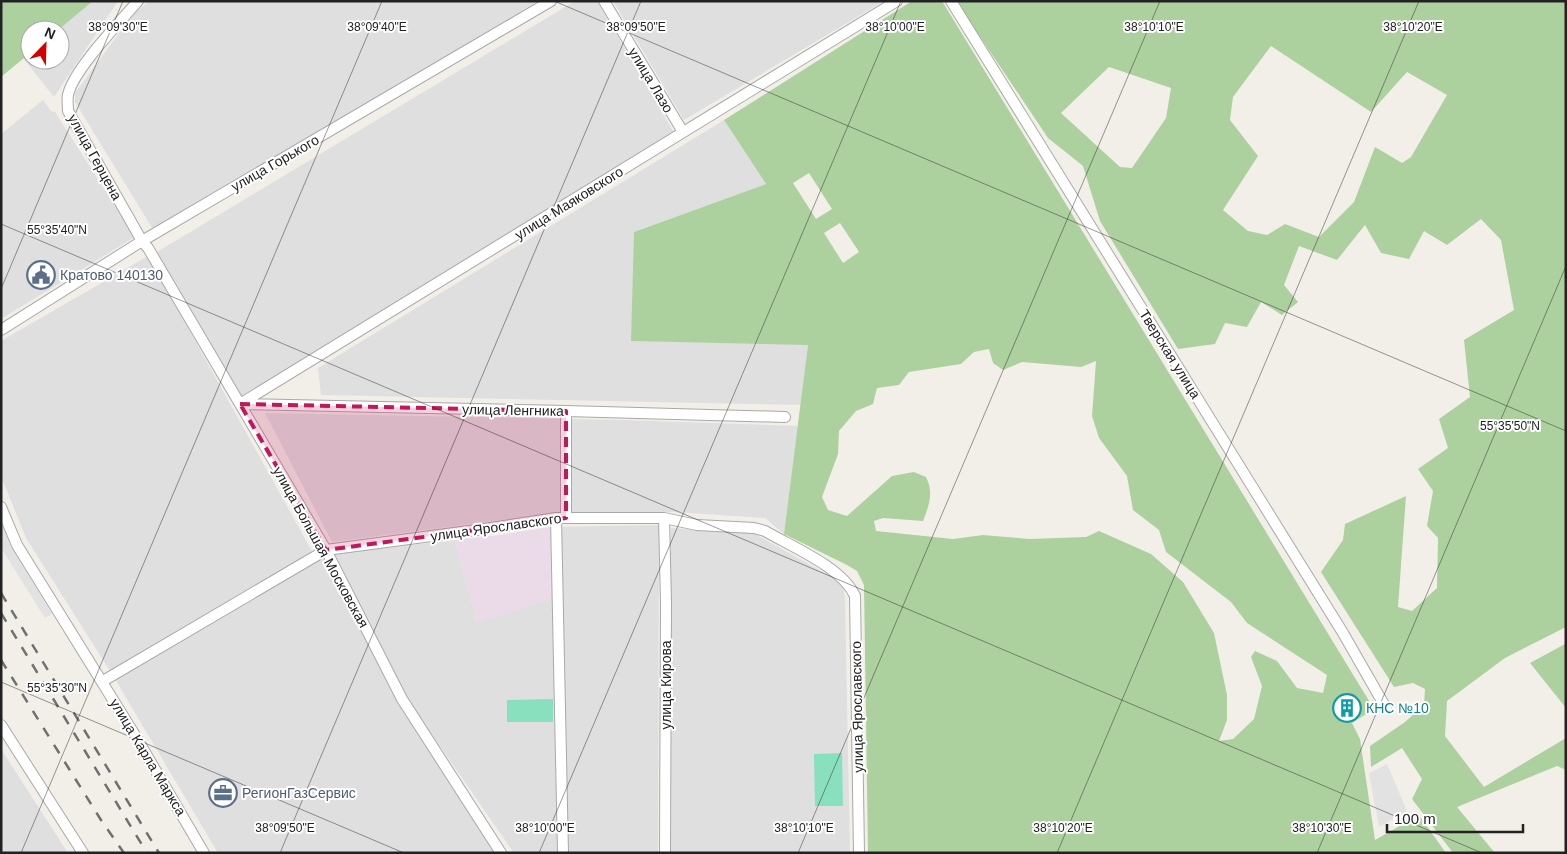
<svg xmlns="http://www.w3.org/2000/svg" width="1567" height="854" font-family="Helvetica,sans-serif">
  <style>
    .residential { fill: #e0dfdf; fill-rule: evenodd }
    .industrial { fill: #ebdbe8 }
    .forest { fill: #add19e; fill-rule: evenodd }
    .pitch { fill: #88e0be }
    .parking { fill: #e2e2e2 }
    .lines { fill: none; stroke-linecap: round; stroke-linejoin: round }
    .street-casing { stroke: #a9a9a9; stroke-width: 12 }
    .street { stroke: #fff; stroke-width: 10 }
    .rail { stroke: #707070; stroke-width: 2.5; stroke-dasharray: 10 10; stroke-linecap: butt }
    .marked { fill: #c2185b; fill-opacity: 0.2; stroke: #c2185b; stroke-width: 4; stroke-dasharray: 10 6; stroke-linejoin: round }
    .ticks { fill: none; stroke: #222; stroke-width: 1; stroke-opacity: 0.45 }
    .labels { text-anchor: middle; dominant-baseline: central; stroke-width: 4; stroke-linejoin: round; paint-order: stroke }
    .street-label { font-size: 14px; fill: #222; stroke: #fff }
    .service-label { font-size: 14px; fill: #4e5e75; stroke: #fff; text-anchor: start }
    .culture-label { font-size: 14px; fill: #0d838f; stroke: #fff; text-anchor: start }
    .ticks-label { font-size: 12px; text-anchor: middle; fill: #222; stroke: #fff; stroke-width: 4; stroke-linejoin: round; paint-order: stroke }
  </style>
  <rect width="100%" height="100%" fill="#f2efe9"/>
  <path class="residential" d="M4,1H118L54,97L19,53ZM30,30H60V60H30Z
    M149,1H539L154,231L75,102V93L131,17Z
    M575,1H597L673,131L242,397L157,252Z
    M613,1H884L684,120Z
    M43,100L51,111L55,112L135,237L1,319V134Z
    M724,120L766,184L634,232L808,344L801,405L321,395L318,368Z
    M148,256L313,553L110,671L26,538L1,476V341Z
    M265,413L622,420L798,426L784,534L765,518L675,512L555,513L332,542Z
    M659,525L658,853H514L405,696L335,554L455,540L477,622L551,598L550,527Z
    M671,528L753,533L834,578L843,586L845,597L850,853H670Z
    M324,557L397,702L495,853H218L115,679Z
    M1,749L68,853H1Z"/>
  <path class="industrial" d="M550,527L551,598L477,623L455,540L492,536Z"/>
  <path class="forest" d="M1,1H93L58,30H30V53L1,77Z
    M912,1H942L1374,709L1352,723L1360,739L1375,840L1419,815L1446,853H868L864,585L857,571L847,565L784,534L808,345L631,341L634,232L766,184L724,120ZM809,173L832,209L816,219L793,183ZM840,223L859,252L843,263L824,233ZM989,349L993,363L1003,370L1022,362L1081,367L1096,361L1092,416L1099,438L1127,476L1133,510L1159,530L1166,552L1231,602L1247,623L1327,675L1323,693L1297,688L1277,661L1255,651L1251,657L1262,686L1254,719L1233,739L1219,741L1227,720V695L1214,633L1183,582L1151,554L1099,531L1086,537L1029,539L983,535L953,539L876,531L874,521L883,518L923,521C929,506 934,492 926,477L914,472L892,476L847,516L828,510L822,497L838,454L839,431L856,411L873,404L877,388L899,385L909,372L961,364L974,352Z
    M956,1H1566V627L1505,658L1447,701L1445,736L1484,787L1566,738V770L1557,766L1457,807L1495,853H1453L1412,799L1422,779L1402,748L1371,767L1370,746L1405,722L1424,705L1425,689L1413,683L1394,687L1321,572L1343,540L1345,524L1406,496L1398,607L1412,611L1437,588L1438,538L1427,526L1433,491L1418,469L1448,448L1439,419L1470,397L1464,340L1514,310L1501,240L1481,219L1447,245L1424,231L1409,259L1381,253L1365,225L1337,260L1299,246L1284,285L1298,302L1282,315L1261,302L1247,327L1225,323L1215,344L1178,349L1100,221L1083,166L1048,138ZM1271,46L1371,112L1407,72L1447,95L1411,157L1402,163L1375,147L1354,202L1319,237L1285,224L1267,235L1248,231L1223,210L1258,156L1230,120L1233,97ZM1109,67L1171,88L1166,118L1132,168L1120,167L1061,113Z
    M1565,644L1566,646V708L1530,663Z"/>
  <path class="pitch" d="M553,699V722H507V700Z
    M842,753L843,806H815L814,754Z"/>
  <path class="parking" d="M1,522L11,547L52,614L45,618L3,551L1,545Z
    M1387,764L1407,811L1379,827L1369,773Z"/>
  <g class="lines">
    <defs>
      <path id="street" d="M138,1C120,22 73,70 68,95C67,100 68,106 68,111L142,241L148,248L326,550L402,699L501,853
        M604,1L683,132
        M951,1L1343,633L1386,708
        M1,330L142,241L551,1
        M240,404L897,1
        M241,404L566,411L785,417
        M566,411V518
        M1,507L17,545L136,737L204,853
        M556,518L563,853
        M664,518L666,603L665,853
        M103,681L326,550L484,529L556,518H664L697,525L754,528L765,531C792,547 842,567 855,596L859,853
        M1,725L83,853"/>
    </defs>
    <use href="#street" class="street-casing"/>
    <use href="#street" class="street"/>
    <path class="rail" d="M1,593L159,853
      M1,613L147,853
      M1,660L101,820L124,853"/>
  </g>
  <path class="marked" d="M240,404L566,411V518L326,550Z"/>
  <path class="ticks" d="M554,1L1566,431M1,224L1482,853M1,289L123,1M1,682L404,853M21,853L382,1M280,853L641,1M539,853L901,1M798,853L1160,1M1057,853L1419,1M1317,853L1566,266"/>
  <defs>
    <symbol id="civic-ring" viewBox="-11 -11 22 22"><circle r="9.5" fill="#fff" stroke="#5c6f8a" stroke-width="1.5"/><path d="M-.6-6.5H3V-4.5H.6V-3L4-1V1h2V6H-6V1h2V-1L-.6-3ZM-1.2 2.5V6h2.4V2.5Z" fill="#5c6f8a"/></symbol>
    <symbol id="building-ring" viewBox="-11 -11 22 22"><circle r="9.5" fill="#fff" stroke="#0f9aa8" stroke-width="1.5"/><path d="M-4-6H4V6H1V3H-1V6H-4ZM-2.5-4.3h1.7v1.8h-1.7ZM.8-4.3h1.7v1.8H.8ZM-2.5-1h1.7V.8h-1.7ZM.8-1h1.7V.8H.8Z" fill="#0f9aa8"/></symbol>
    <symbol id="office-ring" viewBox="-11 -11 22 22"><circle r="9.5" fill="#fff" stroke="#5c6f8a" stroke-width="1.5"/><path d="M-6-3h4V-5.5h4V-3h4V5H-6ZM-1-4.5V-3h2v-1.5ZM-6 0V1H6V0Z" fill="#5c6f8a"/></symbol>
  </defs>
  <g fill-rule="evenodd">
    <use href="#civic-ring" x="25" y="259" width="32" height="32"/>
    <use href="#building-ring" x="1331" y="692" width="32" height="32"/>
    <use href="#office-ring" x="207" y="777" width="32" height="32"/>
  </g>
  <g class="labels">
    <g class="street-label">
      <text transform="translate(651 80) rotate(59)">улица Лазо</text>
      <text transform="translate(95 157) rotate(61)">улица Герцена</text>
      <text transform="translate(275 163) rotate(-30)">улица Горького</text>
      <text transform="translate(569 203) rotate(-32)">улица Маяковского</text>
      <text transform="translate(1170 354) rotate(58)">Тверская улица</text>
      <text transform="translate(513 410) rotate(1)">улица Ленгника</text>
      <text transform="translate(496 527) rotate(-8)">улица Ярославского</text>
      <text transform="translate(321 547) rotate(61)">улица Большая Московская</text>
      <text transform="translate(666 685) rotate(-90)">улица Кирова</text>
      <text transform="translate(857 707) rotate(-91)">улица Ярославского</text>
      <text transform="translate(148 757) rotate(59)">улица Карла Маркса</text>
    </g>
    <g class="service-label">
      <text x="60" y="275">Кратово 140130</text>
      <text x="242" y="793">РегионГазСервис</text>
    </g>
    <g class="culture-label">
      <text x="1366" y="708">КНС №10</text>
    </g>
  </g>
  <g class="ticks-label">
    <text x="118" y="31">38°09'30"E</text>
    <text x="377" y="31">38°09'40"E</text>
    <text x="636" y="31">38°09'50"E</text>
    <text x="895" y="31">38°10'00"E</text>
    <text x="1154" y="31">38°10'10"E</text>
    <text x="1413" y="31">38°10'20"E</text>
    <text x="57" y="234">55°35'40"N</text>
    <text x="1510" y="430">55°35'50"N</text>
    <text x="57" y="692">55°35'30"N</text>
    <text x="285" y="832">38°09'50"E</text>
    <text x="545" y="832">38°10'00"E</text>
    <text x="804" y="832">38°10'10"E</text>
    <text x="1063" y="832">38°10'20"E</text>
    <text x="1322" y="832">38°10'30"E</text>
  </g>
  <rect width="1567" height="854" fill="none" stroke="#222222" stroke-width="5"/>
  <g transform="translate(45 45) rotate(23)"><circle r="24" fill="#ffffff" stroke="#a7a7a7"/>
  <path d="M0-4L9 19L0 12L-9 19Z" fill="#d40000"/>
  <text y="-8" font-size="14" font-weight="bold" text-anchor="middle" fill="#222222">N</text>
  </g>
  <path d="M1387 824v8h136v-8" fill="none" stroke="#222222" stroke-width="2.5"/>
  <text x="1394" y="824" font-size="15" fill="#222222" stroke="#ffffff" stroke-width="4" paint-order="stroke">100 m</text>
</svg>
